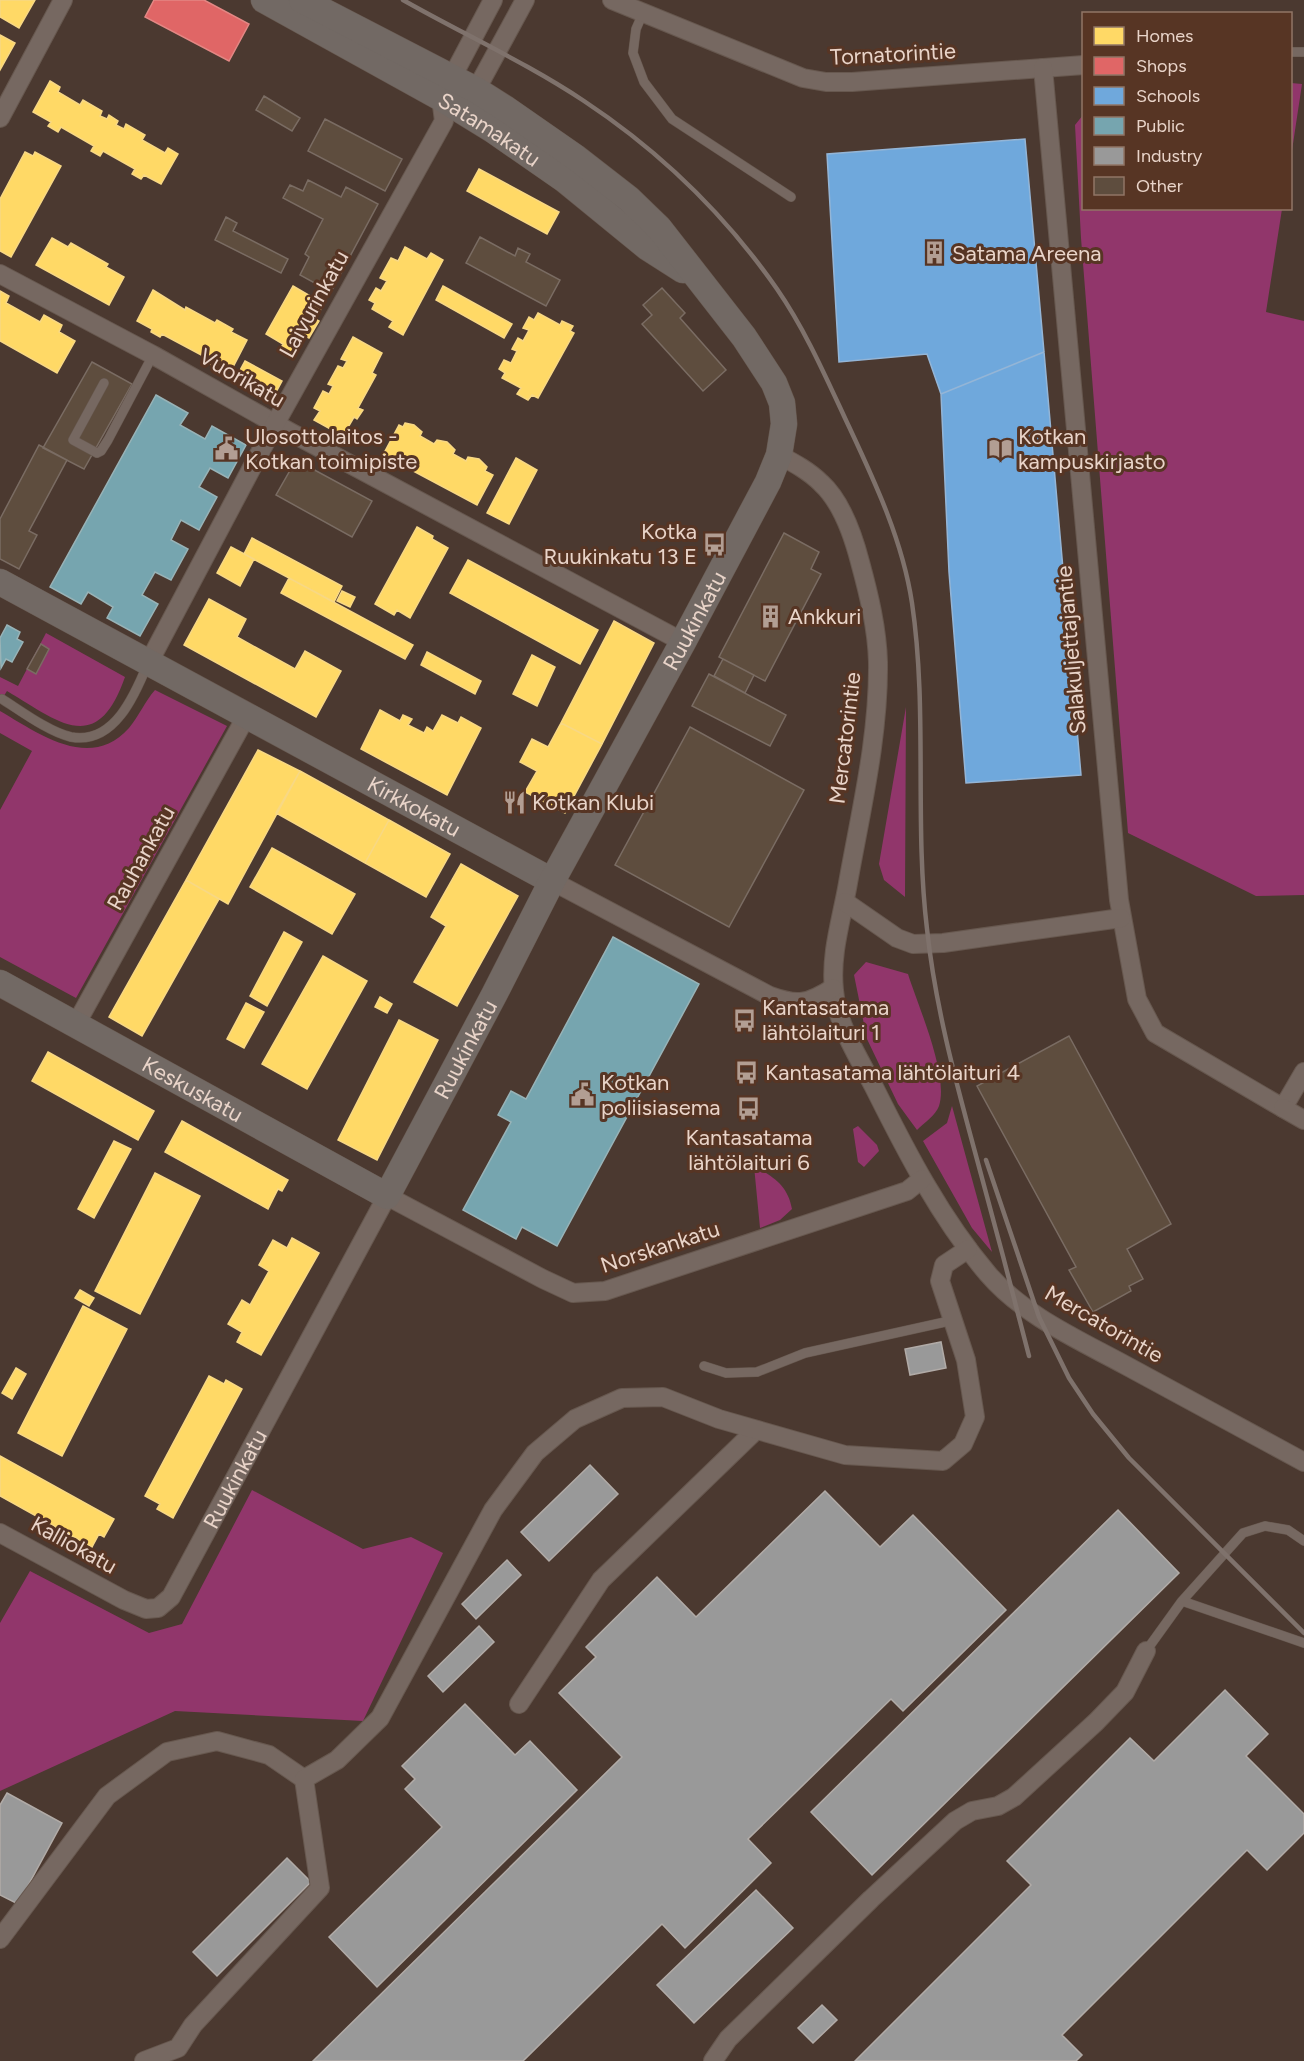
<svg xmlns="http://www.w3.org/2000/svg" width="1304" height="2061" font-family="Figtree,sans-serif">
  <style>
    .green { fill: #91366b }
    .homes { fill: #ffd966; stroke: #f8d884; stroke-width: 1.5 }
    .shops { fill: #e06666; stroke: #e38784; stroke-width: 1.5 }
    .schools { fill: #6fa8dc; stroke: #94b5d6; stroke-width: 1.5 }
    .public { fill: #76a5af; stroke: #98b3b7; stroke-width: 1.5 }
    .industry { fill: #999; stroke: #b1aba7; stroke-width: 1.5 }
    .building { fill: #5e4d3e; stroke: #7a6c63; stroke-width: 1.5 }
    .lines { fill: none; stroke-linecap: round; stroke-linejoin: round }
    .lane-casing { stroke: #67584f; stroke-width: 10 }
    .street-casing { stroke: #67584f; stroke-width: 20 }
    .secondary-casing { stroke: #67584f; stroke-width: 27 }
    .lane { stroke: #766861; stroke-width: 9 }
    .street { stroke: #766861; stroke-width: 18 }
    .secondary { stroke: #726964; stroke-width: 26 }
    .rail { stroke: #7f726c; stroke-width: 4.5 }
    .labels { text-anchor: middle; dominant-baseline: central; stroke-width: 6; stroke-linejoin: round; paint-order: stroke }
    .street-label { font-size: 22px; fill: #e9d4c9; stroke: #573524 }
    .poi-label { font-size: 22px; fill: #e9d4c9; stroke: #573524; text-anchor: start }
  </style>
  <rect width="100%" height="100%" fill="#4b3930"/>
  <path class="green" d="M1291,83L1302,84L1291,157L1290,83Z
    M1083,115L1084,208L1282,209L1266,312L1304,321V895L1256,896L1128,833L1081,238L1075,125Z
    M46,633L125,677C97,757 59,722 7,691L0,702V677L18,686Z
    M155,690L227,726L76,998L0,957V810L32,751L0,733V711C38,733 90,772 129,728C139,716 145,701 155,690Z
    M906,707L905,897L884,880L879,864Z
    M866,962L908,974C918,1006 949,1075 939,1106C936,1115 924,1123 917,1130L898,1104L867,1039L854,975Z
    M952,1106L992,1252L972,1228L923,1141L947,1123Z
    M858,1126L877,1145L879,1151L864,1167L858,1162L853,1129Z
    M754,1166C774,1177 788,1186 792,1209L780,1220L760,1228Z
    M252,1490L363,1549L411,1537L443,1553L363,1721L175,1711L0,1791V1623L30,1571L149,1633L182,1624Z"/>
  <path class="homes" d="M0,0H35L19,28L0,17Z
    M0,35L15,43L0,70Z
    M50,81L60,87L58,92L80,105L83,100L102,111L100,116L107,119L109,115L118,121L116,125L124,129L126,124L145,135L142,140L165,153L168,148L178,154L161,184L144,175L141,179L132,174L135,169L103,151L100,156L91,151L94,146L61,127L58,132L48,126L51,122L33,112Z
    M25,152L33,156L35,152L61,166L11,257L0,251V199Z
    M479,169L559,212L547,234L467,191Z
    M52,238L68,247L71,243L108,264L106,267L124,277L109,305L36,265Z
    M405,247L427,259L431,253L443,260L403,335L389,327L393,321L372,309L375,303L369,300L376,288L381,291L387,281L380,278L391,258L398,261Z
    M293,286L324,304L315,319L319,321L309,338L305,336L294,356L281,348L283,344L266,334Z
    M443,286L512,324L504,338L436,300Z
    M153,290L185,310L186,307L215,323L217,320L233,329L231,332L247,340L231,371L216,363L215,367L205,361L207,358L162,334L160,337L151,332L152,329L137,321Z
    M0,291L9,296L6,303L40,322L44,315L62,325L59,332L75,341L57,373L0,341Z
    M538,313L560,325L562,321L573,326L570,331L574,333L538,398L532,395L528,400L517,394L521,388L502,378L505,373L499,369L504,360L511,363L517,351L512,349L518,338L523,341L529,330L523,328L529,317L534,320Z
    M353,337L382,353L372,373L376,375L358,408L363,410L357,419L354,417L343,436L314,420L320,411L314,408L323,391L329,394L333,386L328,384L338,366L343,368L347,361L341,359Z
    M245,361L282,381L275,394L238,374Z
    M405,423L414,425L422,432L420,436L434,444L437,440L447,442L455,450L453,454L466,461L468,457L479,459L487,467L485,471L493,475L477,505L383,455L399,425L403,427Z
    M516,458L537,470L509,524L487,513Z
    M417,527L433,536L432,539L448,548L410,618L397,610L394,615L375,604Z
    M252,538L342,586L334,602L244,554Z
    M231,547L254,559L240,586L217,573Z
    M468,560L598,630L580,664L450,593Z
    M289,578L413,645L405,659L281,593Z
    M342,591L355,597L350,607L337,601Z
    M209,599L246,619L237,637L295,669L305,651L341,671L316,717L184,645Z
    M614,621L654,643L602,744L561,723Z
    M427,652L481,681L475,694L421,665Z
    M532,655L555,667L537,706L513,694Z
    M380,710L400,721L403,715L412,719L408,725L424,733L427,727L433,731L442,715L458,723L461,717L481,728L447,795L361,749Z
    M561,723L602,744L565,813L525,792L537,771L520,762L532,739L548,747Z
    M258,750L300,771L228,904L186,880Z
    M300,771L389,820L365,863L276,813Z
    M389,820L450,854L426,897L365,863Z
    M272,848L355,894L332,934L250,887Z
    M461,864L518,896L457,1006L414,982L446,926L431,917Z
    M186,880L219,899L142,1036L109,1017Z
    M284,932L302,942L267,1006L250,996Z
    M323,956L367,981L307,1089L262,1064Z
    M380,997L392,1004L387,1013L375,1007Z
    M246,1003L264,1012L244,1048L227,1039Z
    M399,1020L438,1040L377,1160L338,1140Z
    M48,1052L154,1111L138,1140L32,1081Z
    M182,1121L288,1180L282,1191L278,1189L268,1209L165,1152Z
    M114,1141L131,1149L94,1218L78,1209Z
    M155,1173L200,1196L140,1314L95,1291Z
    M292,1238L319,1253L261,1355L237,1342L242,1332L228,1324L242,1300L250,1305L269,1271L259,1265L273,1240L287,1248Z
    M80,1290L94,1298L89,1306L75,1298Z
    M83,1306L127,1329L62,1456L18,1433Z
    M16,1368L26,1374L12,1399L2,1393Z
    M209,1376L224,1384L226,1380L242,1389L173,1518L157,1509L160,1504L145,1496Z
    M0,1456L114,1519L104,1537L99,1534L92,1547L0,1496Z"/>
  <path class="shops" d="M154,0H204L249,24L229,61L145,17Z"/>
  <path class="schools" d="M1025,139L1044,352L941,394L927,354L839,362L827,154Z
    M1044,352L1081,775L966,783L949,572L941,394Z"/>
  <path class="public" d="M156,395L188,413L180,425L205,439L212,426L246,445L228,478L210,468L199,487L217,497L199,530L181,520L171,540L188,549L171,580L155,572L142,595L158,604L140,636L107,618L113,607L88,592L81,604L50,587Z
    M7,625L20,632L17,639L23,642L12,662L6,659L1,668L0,638Z
    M613,937L699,984L557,1246L522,1227L516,1239L463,1210L511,1122L498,1115L511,1091L526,1099Z"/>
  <path class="industry" d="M941,1342L946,1368L910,1375L905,1349Z
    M590,1465L618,1494L549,1561L521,1532Z
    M825,1491L880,1547L913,1515L1006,1610L903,1711L891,1699L748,1839L771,1863L685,1948L662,1924L523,2061H313L622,1757L559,1693L596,1657L586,1647L657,1577L696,1617Z
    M1118,1510L1179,1573L872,1875L811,1812Z
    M507,1560L521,1575L476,1619L462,1604Z
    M479,1626L494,1642L443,1692L428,1676Z
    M1225,1690L1268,1734L1246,1756L1304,1814V1833L1267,1870L1247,1850L1062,2035L1082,2055L1076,2061H855L1031,1885L1007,1861L1130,1738L1154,1761Z
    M465,1704L515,1755L530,1741L577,1790L377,1987L329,1937L442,1827L405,1789L415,1779L402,1766Z
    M7,1793L62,1823L18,1904L0,1895V1805Z
    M287,1858L311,1882L217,1976L193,1952Z
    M756,1890L793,1928L694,2023L657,1985Z
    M822,2005L837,2020L813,2043L798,2028Z"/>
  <path class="building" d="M264,96L300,118L292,131L256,110Z
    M325,119L402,159L385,191L308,151Z
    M308,180L341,197L346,187L378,204L331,292L300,275L309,257L305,254L323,219L283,198L290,185L303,191Z
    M226,217L237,223L233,231L288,259L281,273L215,240Z
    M480,237L515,256L518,248L530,254L526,262L560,280L546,306L466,263Z
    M662,288L685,313L680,318L726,370L703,391L642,324L652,315L643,305Z
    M92,362L132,384L84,469L43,448Z
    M39,445L67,460L29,531L37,535L19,569L0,559V519Z
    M296,460L372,501L352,537L276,495Z
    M784,533L819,552L811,569L821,574L765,681L719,657Z
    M41,644L49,649L36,674L27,669Z
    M723,659L754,675L745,693L714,676Z
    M709,674L786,715L770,746L692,706Z
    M690,727L804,790L729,927L615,865Z
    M1069,1036L1171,1224L1127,1249L1143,1279L1129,1286L1131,1291L1093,1312L1069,1270L1076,1267L977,1086Z"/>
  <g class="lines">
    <defs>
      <path id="lane" d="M643,13L636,29L633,53L644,82L672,119L791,197
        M1290,52H1304
        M104,383L73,440L97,453L101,451L108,440L153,355
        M2,699C21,711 49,732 71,737C114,745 135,695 148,663
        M704,1366L726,1373L757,1372L805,1353L954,1320
        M1182,1601L1243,1533L1265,1526L1288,1530L1304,1541
        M1146,1651L1182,1601L1304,1643"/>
      <g id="street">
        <path d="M612,0L803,78L826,82H852L1084,65"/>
        <path d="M1043,68L1119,900L1137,999L1155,1033L1283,1108L1304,1072"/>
        <path d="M470,101L525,0"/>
        <path d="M0,118L63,0"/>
        <path d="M0,274L153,355L290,432L683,642"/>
        <path d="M779,455C794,463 809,471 821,483C842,502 853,535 860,562C869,595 877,628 878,662C879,736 861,810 848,883C842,918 830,954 834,990C837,1025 859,1058 875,1089C907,1153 941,1219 988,1274C1023,1315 1077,1339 1125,1365C1185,1397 1244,1430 1304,1462"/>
        <path d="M149,662L275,424L444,121L441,98L493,0"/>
        <path d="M552,881L770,996C798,1006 808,1004 833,988"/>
        <path d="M845,902L897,938L913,944L943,943L1121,918"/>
        <path d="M76,1024L247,715"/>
        <path d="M1283,1108L1304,1120"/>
        <path id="s1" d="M0,1533L124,1600L146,1609L158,1608L171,1597L387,1196L543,1279L573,1293L605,1291L889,1197L907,1191L922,1179"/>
        <path d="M519,1704L601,1580L756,1430"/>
        <path d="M0,1939L107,1796L167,1752L217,1741L269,1755L304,1779"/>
        <path d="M144,2061L178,2048L193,2025L320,1888L304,1779L337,1760L380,1718L493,1510L535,1453L575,1419L622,1398L663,1397L719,1419L845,1455L943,1461L963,1444L975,1417L966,1360L940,1281L944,1265L968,1249"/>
        <path d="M713,2061L728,2039L871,1899L955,1821L972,1811L998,1806L1014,1797L1096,1722L1125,1692L1146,1651"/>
      </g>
      <g id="secondary">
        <path id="s2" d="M264,0L441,98L493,130L565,180L647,247L683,270"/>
        <path id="s3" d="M0,582L552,881"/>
        <path id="s4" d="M0,983L387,1196L494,995L552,881L683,642L768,482L779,455L784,424L782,403L774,383L744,337L659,228L629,199L575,157L506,109L476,90L302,0"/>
      </g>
    </defs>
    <use href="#lane" class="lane-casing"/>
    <use href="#street" class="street-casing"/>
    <use href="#secondary" class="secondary-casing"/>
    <use href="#lane" class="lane"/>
    <use href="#street" class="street"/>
    <use href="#secondary" class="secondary"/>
    <path class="rail" d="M403,0C463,34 527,63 584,101C661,152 724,213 777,289C804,328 824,373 844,416C872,476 902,537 912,603C928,711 914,821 927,929C936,1014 960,1096 982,1178C998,1237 1014,1297 1029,1356
      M986,1160L1039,1317L1069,1378L1093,1414L1129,1458L1304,1633"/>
  </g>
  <defs>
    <symbol id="building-bare" viewBox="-9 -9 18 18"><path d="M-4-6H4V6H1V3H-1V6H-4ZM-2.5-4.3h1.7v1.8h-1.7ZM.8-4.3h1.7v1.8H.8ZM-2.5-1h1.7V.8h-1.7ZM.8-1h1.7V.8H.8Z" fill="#b29e93" stroke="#573524" stroke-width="2.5" paint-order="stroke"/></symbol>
    <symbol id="civic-bare" viewBox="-9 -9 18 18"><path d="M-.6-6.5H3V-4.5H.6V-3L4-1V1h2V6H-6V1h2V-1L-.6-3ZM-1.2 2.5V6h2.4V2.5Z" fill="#b29e93" stroke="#573524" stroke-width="2.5" paint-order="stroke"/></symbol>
    <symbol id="library-bare" viewBox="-9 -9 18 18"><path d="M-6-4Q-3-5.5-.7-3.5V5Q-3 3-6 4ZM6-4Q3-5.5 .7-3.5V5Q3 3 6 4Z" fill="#b29e93" stroke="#573524" stroke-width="2.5" paint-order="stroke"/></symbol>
    <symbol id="bus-bare" viewBox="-9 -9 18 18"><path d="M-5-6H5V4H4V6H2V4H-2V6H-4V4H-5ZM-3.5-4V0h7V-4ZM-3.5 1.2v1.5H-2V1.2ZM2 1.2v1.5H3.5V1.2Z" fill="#b29e93" stroke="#573524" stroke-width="2.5" paint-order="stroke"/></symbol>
    <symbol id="restaurant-bare" viewBox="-9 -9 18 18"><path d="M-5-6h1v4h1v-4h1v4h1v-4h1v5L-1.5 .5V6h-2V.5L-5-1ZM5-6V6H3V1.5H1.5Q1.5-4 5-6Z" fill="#b29e93" stroke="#573524" stroke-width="2.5" paint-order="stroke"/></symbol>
  </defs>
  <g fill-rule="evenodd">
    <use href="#building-bare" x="918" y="236" width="33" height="33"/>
    <use href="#civic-bare" x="210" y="432" width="33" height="33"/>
    <use href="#library-bare" x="984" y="432" width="33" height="33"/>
    <use href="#bus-bare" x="698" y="528" width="33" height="33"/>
    <use href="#building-bare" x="754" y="600" width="33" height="33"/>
    <use href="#restaurant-bare" x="498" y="786" width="33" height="33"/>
    <use href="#bus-bare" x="728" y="1004" width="33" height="33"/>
    <use href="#bus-bare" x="730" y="1056" width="33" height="33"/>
    <use href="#civic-bare" x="566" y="1078" width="33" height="33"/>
    <use href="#bus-bare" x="732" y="1092" width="33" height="33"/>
  </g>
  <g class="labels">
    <g class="street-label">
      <text transform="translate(893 54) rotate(-3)">Tornatorintie</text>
      <text stroke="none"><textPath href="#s2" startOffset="260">Satamakatu</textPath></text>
      <text transform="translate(314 304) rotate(-61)">Laivurinkatu</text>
      <text transform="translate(242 378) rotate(30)">Vuorikatu</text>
      <text stroke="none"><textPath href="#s4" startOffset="1094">Ruukinkatu</textPath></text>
      <text transform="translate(1071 650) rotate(-95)">Salakuljettajantie</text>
      <text transform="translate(845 738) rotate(-83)">Mercatorintie</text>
      <text stroke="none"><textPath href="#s3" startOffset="471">Kirkkokatu</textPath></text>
      <text transform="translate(141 858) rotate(-61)">Rauhankatu</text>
      <text stroke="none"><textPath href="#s4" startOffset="608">Ruukinkatu</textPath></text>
      <text stroke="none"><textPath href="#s4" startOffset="220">Keskuskatu</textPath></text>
      <text transform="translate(660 1247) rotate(-18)">Norskankatu</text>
      <text transform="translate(1104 1324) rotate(30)">Mercatorintie</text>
      <text stroke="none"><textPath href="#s1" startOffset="328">Ruukinkatu</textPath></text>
      <text transform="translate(74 1545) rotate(29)">Kalliokatu</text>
    </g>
    <g class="poi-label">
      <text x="952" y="253">Satama Areena</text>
      <text x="245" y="436">Ulosottolaitos -<tspan x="245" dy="25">Kotkan toimipiste</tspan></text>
      <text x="1018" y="436">Kotkan<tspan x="1018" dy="25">kampuskirjasto</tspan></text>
      <text x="697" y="531" text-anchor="end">Kotka<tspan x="697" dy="25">Ruukinkatu 13 E</tspan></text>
      <text x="788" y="616">Ankkuri</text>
      <text x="532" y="802">Kotkan Klubi</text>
      <text x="762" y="1007">Kantasatama<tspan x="762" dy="25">lähtölaituri 1</tspan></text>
      <text x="765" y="1072">Kantasatama lähtölaituri 4</text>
      <text x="601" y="1082">Kotkan<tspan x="601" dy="25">poliisiasema</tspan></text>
      <text x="749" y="1137" text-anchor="middle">Kantasatama<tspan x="749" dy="25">lähtölaituri 6</tspan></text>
    </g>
  </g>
  <rect x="1082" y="12" width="210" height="198" fill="#573524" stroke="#917566" stroke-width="1.5"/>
  <rect x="1094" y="27" width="30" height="18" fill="#ffd966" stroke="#917566" stroke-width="1.5"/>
  <text x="1136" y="42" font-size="18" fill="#e9d4c9">Homes</text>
  <rect x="1094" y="57" width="30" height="18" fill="#e06666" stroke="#917566" stroke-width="1.5"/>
  <text x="1136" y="72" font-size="18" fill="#e9d4c9">Shops</text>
  <rect x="1094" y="87" width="30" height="18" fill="#6fa8dc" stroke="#917566" stroke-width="1.5"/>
  <text x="1136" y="102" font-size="18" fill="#e9d4c9">Schools</text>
  <rect x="1094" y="117" width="30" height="18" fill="#76a5af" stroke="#917566" stroke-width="1.5"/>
  <text x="1136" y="132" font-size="18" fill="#e9d4c9">Public</text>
  <rect x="1094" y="147" width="30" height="18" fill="#999999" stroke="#917566" stroke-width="1.5"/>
  <text x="1136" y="162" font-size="18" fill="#e9d4c9">Industry</text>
  <rect x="1094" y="177" width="30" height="18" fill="#5e4d3e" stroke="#917566" stroke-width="1.5"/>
  <text x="1136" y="192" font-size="18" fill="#e9d4c9">Other</text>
</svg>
